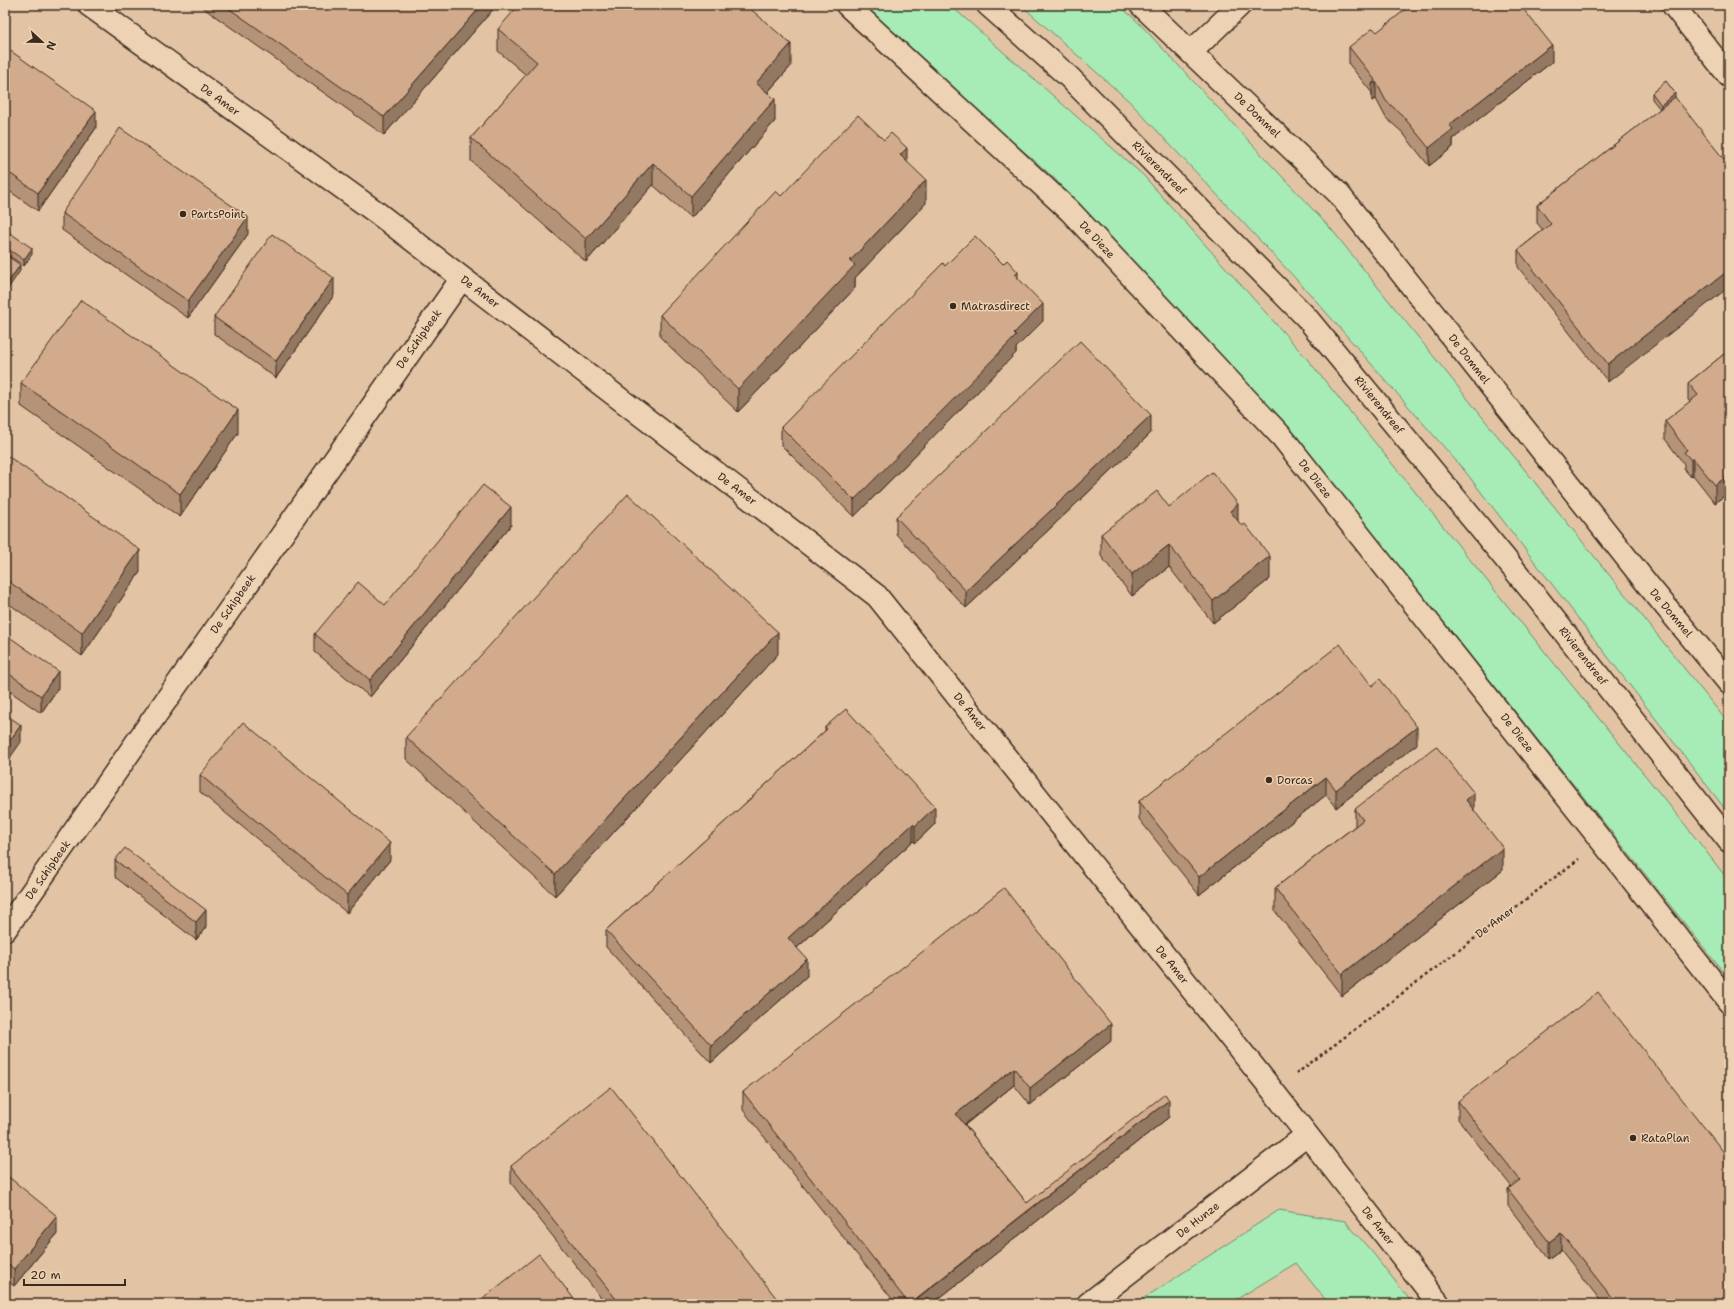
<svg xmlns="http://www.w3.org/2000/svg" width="1734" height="1309" font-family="'Shantell Sans',sans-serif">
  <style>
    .built { fill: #e2c4a5 }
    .green { fill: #a7ebb6; stroke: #718a6a }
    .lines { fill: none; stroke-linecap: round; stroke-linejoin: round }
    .minor-casing { stroke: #3b2a1e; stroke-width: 25 }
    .major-casing { stroke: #3b2a1e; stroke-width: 25 }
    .path { stroke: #3b2a1e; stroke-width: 2.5; stroke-dasharray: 3 3; stroke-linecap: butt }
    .minor { stroke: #edd3b4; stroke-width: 22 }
    .major { stroke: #edd3b4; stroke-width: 22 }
    .wall { fill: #b59378; stroke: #3b2a1e }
    .shaded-wall { fill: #937862; stroke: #3b2a1e }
    .building { fill: #d2ab8c; stroke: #3b2a1e }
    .poi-dot { fill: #3b2a1e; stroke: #edd3b4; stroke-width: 1.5 }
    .labels { text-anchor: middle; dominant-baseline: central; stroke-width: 3; stroke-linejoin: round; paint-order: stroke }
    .street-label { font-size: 11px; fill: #3b2a1e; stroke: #edd3b4 }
    .poi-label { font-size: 11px; fill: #3b2a1e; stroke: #edd3b4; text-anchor: start }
  </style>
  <rect width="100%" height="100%" fill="#edd3b4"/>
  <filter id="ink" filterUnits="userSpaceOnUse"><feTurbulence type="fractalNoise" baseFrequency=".025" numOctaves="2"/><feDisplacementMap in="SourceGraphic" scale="8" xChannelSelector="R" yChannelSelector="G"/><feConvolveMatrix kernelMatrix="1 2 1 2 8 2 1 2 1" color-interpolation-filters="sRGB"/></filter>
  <g filter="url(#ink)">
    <path class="built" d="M5,5H1729V1304H5Z"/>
    <path class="green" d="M857,5H950L1143,175L1308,360L1687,827L1729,881V979L1341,494L1053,177Z
      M1021,5H1119L1138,22L1332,230L1729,724V814L1464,470L1310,294L1130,102Z
      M1279,1210L1345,1221L1373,1253L1413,1304H1329L1296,1263L1229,1304H1135Z"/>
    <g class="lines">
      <defs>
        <path id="minor" d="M89,5L376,212L877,596L1273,1091L1439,1304
          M847,5L1070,211L1282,437L1729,1002
          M1141,5L1338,193L1648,585L1729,683
          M1673,5L1729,76
          M1191,52L1240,5
          M5,930L462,278
          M1088,1304L1307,1135"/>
        <path id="major" d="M988,5L1069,77L1306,317L1531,590L1729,841"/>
      </defs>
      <use href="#minor" class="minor-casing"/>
      <use href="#major" class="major-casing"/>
      <path class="path" d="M1296,1074L1579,859"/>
      <use href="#minor" class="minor"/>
      <use href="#major" class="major"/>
    </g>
    <path class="wall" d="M199,5H497L384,135Z
      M498,29L791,66L768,92L775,121L691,218L653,185L586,262L471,161V138L526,75L498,51Z
      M1377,32L1552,62L1453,139V147L1429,166L1402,132L1386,118L1376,99L1372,101V93L1349,64V47Z
      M5,47L96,128L38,211L5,188Z
      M1666,81L1608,382L1518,267V250L1543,230L1537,223V205L1660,109L1652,99V93Z
      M907,162L926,203L855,278V288L738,412L660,337V315L781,196Z
      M62,213L248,234L188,318L62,230Z
      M5,233L32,254L24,266L5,253Z
      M945,266L1018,279L1043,321L1016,348V353L854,517L781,445V427Z
      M334,295L276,378L214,334V317Z
      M1729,350V492L1715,503L1693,475L1691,477L1684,469V464L1665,439V421L1690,402L1688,400V383Z
      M21,383L238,433L180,517L21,406Z
      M1151,433L966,608L896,534V517Z
      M5,454L140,572L82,656L5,601Z
      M1169,507L1238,521L1270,579L1213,623L1169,567L1132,596L1101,556V534Z
      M511,525L370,697L315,652V634L385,605Z
      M5,634L58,688L41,713L5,688Z
      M778,654L555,896L406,759V737Z
      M1372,686L1417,744L1336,808L1326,795L1199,895L1139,819V801Z
      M825,727L935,824L915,843L913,841L797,948L807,976L711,1063L606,947V930L825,731Z
      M200,775L390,860L347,913L200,792Z
      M1355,809L1474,810L1503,870L1342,996L1275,911V888L1355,826Z
      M115,860L206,927L196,940L115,877Z
      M1111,1041L1030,1105L1014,1085L965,1125L1027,1203L1169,1117L932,1304H896L743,1110V1092Z
      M1458,1101L1729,1304H1603L1561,1250L1549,1259L1508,1206V1189L1511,1186L1458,1119Z
      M511,1166L781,1304H606L511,1183Z
      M5,1174L57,1234L14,1286L5,1279Z"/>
    <path class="shaded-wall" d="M482,5H497L384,135V117Z
      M791,44V66L756,105V83Z
      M1552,45V62L1453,139V147L1429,166V148L1449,125Z
      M1376,82V99L1372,101V84Z
      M1675,93V99L1661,111V105Z
      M775,99V121L691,218V196Z
      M96,111V128L38,211V193Z
      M907,148V170L900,155Z
      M653,163V185L586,262V239Z
      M926,180V203L855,278V288L738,412V389L850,261Z
      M6,207V224L5,225V208Z
      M248,217V234L188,318V301Z
      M32,248V254L24,266V260Z
      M20,265V271L5,293V287Z
      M1729,270V287L1608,382V364Z
      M1018,272V289L1015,275Z
      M334,278V295L276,378V361Z
      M1043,304V321L1016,348V353L854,517V500L1014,333Z
      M238,410V433L180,517V494Z
      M1151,415V433L966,608V591Z
      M1693,458V475L1691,477V460Z
      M1729,475V492L1715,503V485Z
      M1238,504V527L1230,511Z
      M511,507V525L370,697V680Z
      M1169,545V567L1132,596V574Z
      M140,550V572L82,656V633Z
      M1270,556V579L1213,623V601Z
      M778,632V654L555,896V874Z
      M58,671V688L41,713V696Z
      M21,725V742L5,765V747Z
      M1417,727V744L1336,808V790Z
      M1326,777V795L1199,895V877Z
      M1474,793V816L1466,800Z
      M935,807V824L915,843V826Z
      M913,824V841L788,956V938Z
      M390,843V860L347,913V895Z
      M1503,848V870L1342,996V974Z
      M206,910V927L196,940V922Z
      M807,959V976L711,1063V1045Z
      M1111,1024V1041L1030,1105V1088Z
      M1014,1068V1085L956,1131V1114Z
      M1169,1100V1117L932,1304H910Z
      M57,1216V1234L14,1286V1269Z
      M1561,1233V1250L1549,1259V1242Z"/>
    <path class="building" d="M224,5H482L384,117Z
      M519,5H746L791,44L756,83L775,99L691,196L653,163L586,239L471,138L537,62L498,29Z
      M1411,5H1520L1552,45L1449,125L1453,129L1429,148L1402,115L1386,101L1376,82L1372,84L1375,80L1349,47L1373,28L1377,32Z
      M5,47L96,111L38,193L5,170Z
      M1666,81L1675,93L1661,105L1652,93Z
      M1675,97L1729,166V270L1608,364L1518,250L1551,224L1537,205Z
      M858,115L884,140L891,133L907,148L900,155L926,180L850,261L855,265L738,389L660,315L776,191L781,196Z
      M120,128L248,217L188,301L62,213Z
      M7,231L32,248L24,260L5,247V233Z
      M272,234L334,278L276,361L214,317Z
      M975,236L1003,264L1007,260L1018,272L1015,275L1043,304L1014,333L1016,336L854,500L781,427L943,263L945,266Z
      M5,254L20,265L5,287Z
      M81,300L238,410L180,494L21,383Z
      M1080,341L1151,415L966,591L896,517Z
      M1729,350V475L1715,485L1693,458L1691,460L1684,452L1687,450L1665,421L1698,395L1688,383Z
      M5,454L140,550L82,633L5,579Z
      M1212,472L1238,504L1230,511L1242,526L1245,524L1270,556L1213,601L1169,545L1132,574L1101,534L1157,491L1169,507Z
      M483,485L511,507L370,680L315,634L358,582L385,605Z
      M628,494L778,632L555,874L406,737Z
      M5,634L58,671L41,696L5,671Z
      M1340,644L1372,686L1380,679L1417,727L1336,790L1326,777L1199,877L1139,801Z
      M846,709L935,807L915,826L913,824L788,938L807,959L711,1045L606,930L827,729L825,727Z
      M5,714L21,725L5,747Z
      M243,722L390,843L347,895L200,775Z
      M1436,746L1474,793L1466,800L1503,848L1342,974L1275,888L1363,820L1355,809Z
      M125,848L206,910L196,922L115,860Z
      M1004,888L1111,1024L1030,1088L1014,1068L956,1114L1027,1203L1165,1094L1169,1100L909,1304L743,1092Z
      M1598,992L1729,1159V1304H1617L1561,1233L1549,1242L1508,1189L1520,1180L1458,1101Z
      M611,1087L781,1304H620L511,1166Z
      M5,1174L57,1216L14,1269L5,1262Z
      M539,1254L578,1304H476Z
      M1296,1300L1299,1304H1291Z"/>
  </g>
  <g class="poi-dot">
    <circle cx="183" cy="214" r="4"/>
    <circle cx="953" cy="306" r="4"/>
    <circle cx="1269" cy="780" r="4"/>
    <circle cx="1633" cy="1138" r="4"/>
  </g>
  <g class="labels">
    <g class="street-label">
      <text transform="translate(220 100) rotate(36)">De Amer</text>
      <text transform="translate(1257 115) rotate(44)">De Dommel</text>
      <text transform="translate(1159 168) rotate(45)">Rivierendreef</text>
      <text transform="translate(1097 240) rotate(47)">De Dieze</text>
      <text transform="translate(480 292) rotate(37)">De Amer</text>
      <text transform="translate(419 339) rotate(-55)">De Schipbeek</text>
      <text transform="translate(1469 359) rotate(52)">De Dommel</text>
      <text transform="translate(1379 405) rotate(51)">Rivierendreef</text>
      <text transform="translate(1315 479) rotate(52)">De Dieze</text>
      <text transform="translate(737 489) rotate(37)">De Amer</text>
      <text transform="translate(233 604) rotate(-55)">De Schipbeek</text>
      <text transform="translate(1671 613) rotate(50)">De Dommel</text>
      <text transform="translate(1583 656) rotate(52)">Rivierendreef</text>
      <text transform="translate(970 712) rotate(51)">De Amer</text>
      <text transform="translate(1517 733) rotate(52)">De Dieze</text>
      <text transform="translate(48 870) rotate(-55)">De Schipbeek</text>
      <text transform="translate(1495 922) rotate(-37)">De Amer</text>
      <text transform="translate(1172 965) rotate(51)">De Amer</text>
      <text transform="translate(1198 1220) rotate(-38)">De Hunze</text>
      <text transform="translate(1378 1226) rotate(52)">De Amer</text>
    </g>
    <g class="poi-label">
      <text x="191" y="214">PartsPoint</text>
      <text x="961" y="306">Matrasdirect</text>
      <text x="1277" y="780">Dorcas</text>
      <text x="1641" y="1138">RataPlan</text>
    </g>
  </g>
  <rect width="1734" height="1309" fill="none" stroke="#edd3b4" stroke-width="20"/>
  <rect x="10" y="10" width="1714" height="1289" fill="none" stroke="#3b2a1e" stroke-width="1.5" filter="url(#ink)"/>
  <g transform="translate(42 42) rotate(112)" stroke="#edd3b4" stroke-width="3" paint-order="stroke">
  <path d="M0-3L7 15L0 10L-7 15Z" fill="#3b2a1e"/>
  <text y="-6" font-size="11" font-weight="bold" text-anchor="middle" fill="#3b2a1e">N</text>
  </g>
  <path d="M24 1279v6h101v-6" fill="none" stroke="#3b2a1e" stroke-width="2"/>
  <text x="30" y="1279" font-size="12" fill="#3b2a1e" stroke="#edd3b4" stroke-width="3" paint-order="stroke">20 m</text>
</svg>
